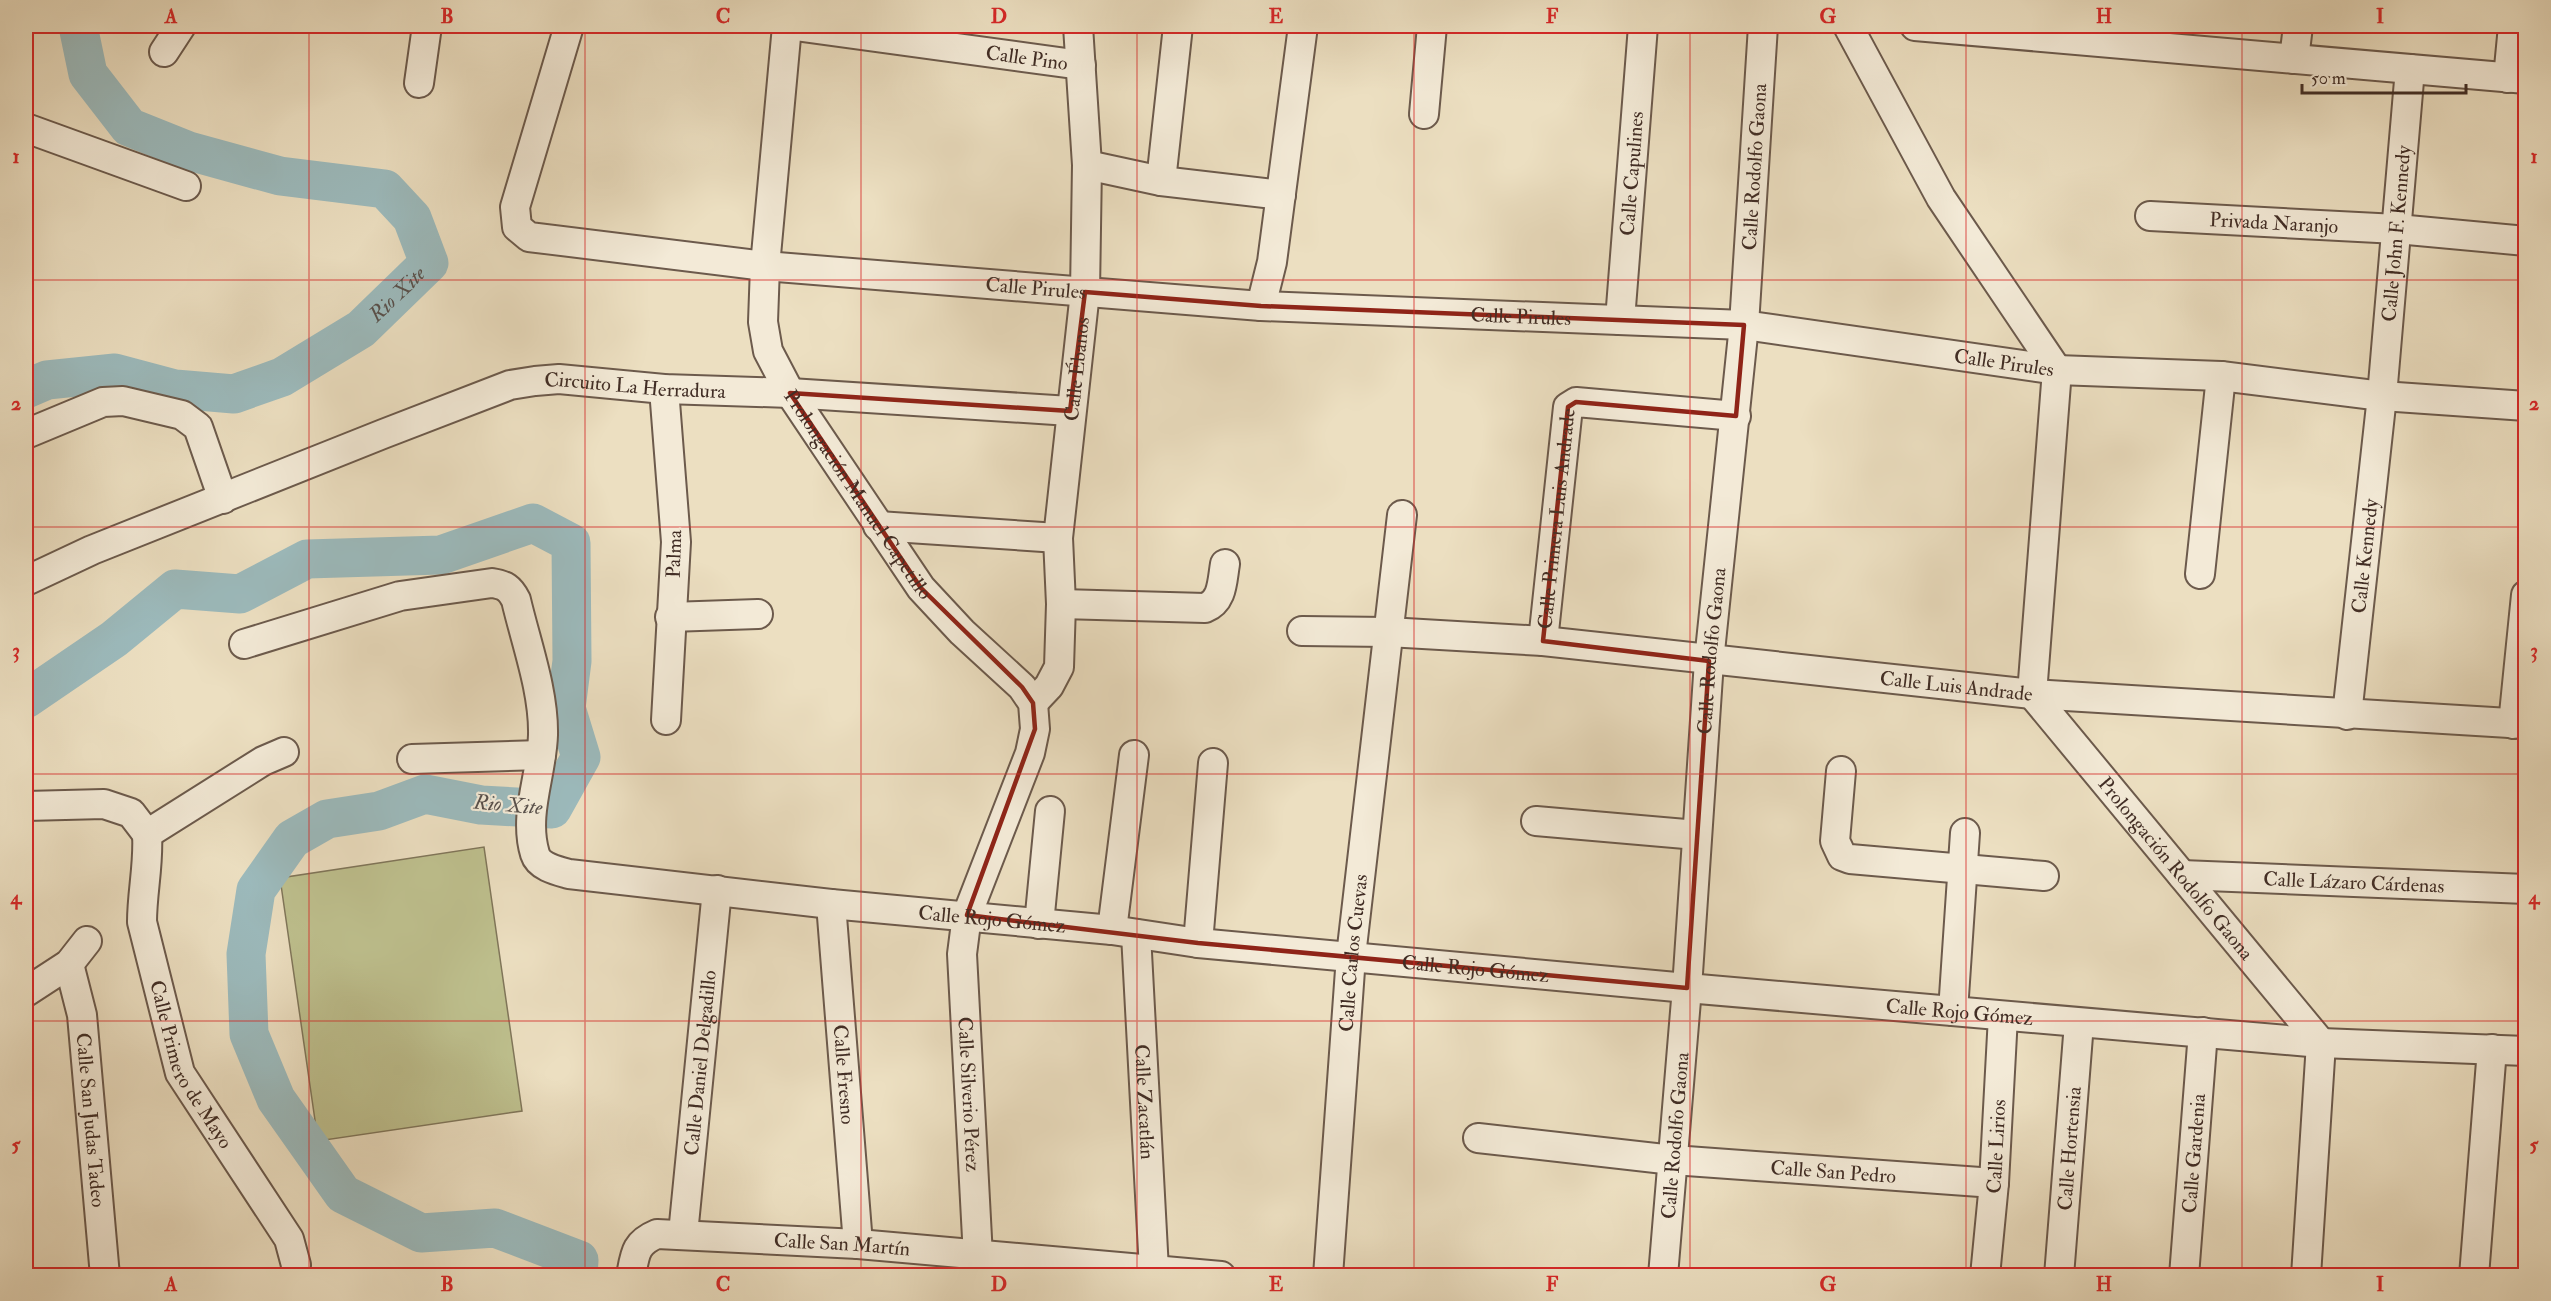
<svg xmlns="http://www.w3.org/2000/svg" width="2551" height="1301" font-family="'IM FELL Double Pica',serif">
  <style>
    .green { fill: #bec08e; stroke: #80765a; stroke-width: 1.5 }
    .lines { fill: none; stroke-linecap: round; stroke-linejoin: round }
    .river { stroke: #9cbabc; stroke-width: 39 }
    .minor-casing { stroke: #6c5a4c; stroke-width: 32 }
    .minor { stroke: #f3ead7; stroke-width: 28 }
    .marked { fill: none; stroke: #8f2418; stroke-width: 4.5; stroke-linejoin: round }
    .grid { fill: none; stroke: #d62828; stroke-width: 1.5; stroke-opacity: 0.55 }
    .labels { text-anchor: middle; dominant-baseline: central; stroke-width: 4.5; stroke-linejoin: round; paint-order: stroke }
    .street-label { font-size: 20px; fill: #412d25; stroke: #f3ead7 }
    .water-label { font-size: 21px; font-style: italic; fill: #58504b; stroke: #f3ead7 }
    .neatline { fill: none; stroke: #d62828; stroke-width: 2 }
    .grid-label { font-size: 20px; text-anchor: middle; font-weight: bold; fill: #d62828 }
  </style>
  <rect width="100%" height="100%" fill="#ecdfc1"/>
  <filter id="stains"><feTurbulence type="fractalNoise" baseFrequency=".00333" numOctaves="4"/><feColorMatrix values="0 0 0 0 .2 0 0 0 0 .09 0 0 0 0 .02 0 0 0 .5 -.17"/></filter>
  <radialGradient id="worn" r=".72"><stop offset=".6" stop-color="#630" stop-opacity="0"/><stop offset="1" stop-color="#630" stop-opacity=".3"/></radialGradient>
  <path class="green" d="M484,847L522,1111L318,1141L280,878Z"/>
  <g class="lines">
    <g class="river">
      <path id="s1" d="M26,389L47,380L115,373L175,389L234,394L282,377L361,329L429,263L412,218L385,189L280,176L189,151L129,127L88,74L78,26"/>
      <path d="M26,699L114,639L175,589L240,594L307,559L441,555L533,523L571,543L572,661L566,708L581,757L552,809L481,805L425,794L379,811L327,819L292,839L256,890L246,954L249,1034L276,1099L343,1194L421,1233L495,1228L579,1260L578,1276"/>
    </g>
    <defs>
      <g id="minor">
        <path id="s2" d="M569,26L515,207L517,227L529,237L765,266L1261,306L1744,325L2057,370L2221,376L2382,396L2526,406"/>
        <path id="s3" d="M787,26L765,266L763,322L768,351L790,393L921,588L962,632L1022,687L1033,703L1035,729L1030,753L967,915L962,954L979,1276"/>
        <path id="s4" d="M795,26L1081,65"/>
        <path id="s5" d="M1848,26L1941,198L2057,370L2032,694L2321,1043L2306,1276"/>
        <path d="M1915,26L2526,79"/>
        <path d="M164,52L181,26"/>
        <path d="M2294,59L2298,26"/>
        <path d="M2508,78L2513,26"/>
        <path d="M419,83L427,26"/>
        <path d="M1424,114L1432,26"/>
        <path d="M26,128L186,186"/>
        <path d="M1087,165L1161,181L1281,195"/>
        <path d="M1161,181L1178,26"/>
        <path id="s6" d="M2150,216L2397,229L2526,241"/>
        <path d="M1261,306L1272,262L1303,26"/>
        <path id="s7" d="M1620,320L1643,26"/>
        <path d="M664,389L676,542L666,720"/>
        <path d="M26,434L103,402L123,401L182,415L198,427L223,499"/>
        <path d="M878,526L1058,538"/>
        <path d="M2200,574L2221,376"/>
        <path id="s8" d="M26,581L92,550L383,434L510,385L535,381L559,379L664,389L790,393L1070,411"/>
        <path d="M1061,604L1205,608C1223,601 1222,581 1225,564"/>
        <path d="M670,617L758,614"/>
        <path id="s9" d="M1302,631L1388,632L1543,641L2032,694L2526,724"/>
        <path id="s10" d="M1543,641L1568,407L1576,402L1736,416"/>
        <path id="s11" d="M244,644L400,596L492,583C505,585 510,588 516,600C526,643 544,691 543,735C542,774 523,815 535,854C539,867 558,871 569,874L831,904L1112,930L1198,943L1687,988L2321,1043L2526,1051"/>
        <path id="s12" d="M1033,703L1049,686L1059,667L1061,604L1058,538L1085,292L1087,165L1078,26"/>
        <path id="s13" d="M2347,715L2382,396L2410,69"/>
        <path d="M2513,724L2526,595"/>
        <path d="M412,759L541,755"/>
        <path d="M1841,771L1835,841L1842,856L1850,859L2044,876"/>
        <path d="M26,806L104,804L131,813L147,834"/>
        <path d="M1536,821L1697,835"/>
        <path id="s14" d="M147,834C149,864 142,892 142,922L180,1073L289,1239L296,1265L295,1276"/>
        <path d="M147,834L263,761L284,752"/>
        <path id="s15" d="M2182,875L2526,889"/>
        <path id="s16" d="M831,904L858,1244"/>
        <path d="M1039,924L1050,811"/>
        <path d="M1112,930L1134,755"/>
        <path id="s17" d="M1136,934L1154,1270"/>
        <path d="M1198,943L1213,763"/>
        <path id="s18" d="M69,964L82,1015L105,1276"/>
        <path d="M26,992L69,964L87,941"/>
        <path d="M1953,1011L1965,833"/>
        <path id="s19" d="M1478,1138L1673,1160L1994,1183"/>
        <path id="s20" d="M683,1234L717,890"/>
        <path id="s21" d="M631,1276C635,1254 635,1243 657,1234L858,1244L1221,1276"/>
        <path id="s22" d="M1328,1276L1351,956L1402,515"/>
        <path id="s23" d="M1663,1276L1687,988L1709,661L1744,325L1763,26"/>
        <path id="s24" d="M1985,1276L1994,1183L2003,1016"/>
        <path id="s25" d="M2059,1276L2079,1023"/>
        <path id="s26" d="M2184,1276L2203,1032"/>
        <path d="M2474,1276L2492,1049"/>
      </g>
    </defs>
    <use href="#minor" class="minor-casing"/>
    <use href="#minor" class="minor"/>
  </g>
  <path class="marked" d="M1085,292L1261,306L1744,325L1736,416L1576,402L1568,407L1543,641L1709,661L1687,988L1198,943L967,915L1035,729L1033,703L1022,687L921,588L790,393L1070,411Z"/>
  <path class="grid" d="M309,26V1276M585,26V1276M861,26V1276M1137,26V1276M1414,26V1276M1690,26V1276M1966,26V1276M2242,26V1276M26,280H2526M26,527H2526M26,774H2526M26,1021H2526"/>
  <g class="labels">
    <g class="street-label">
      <text stroke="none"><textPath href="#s4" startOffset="234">Calle Pino</textPath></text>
      <text stroke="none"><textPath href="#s23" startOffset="1113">Calle Rodolfo Gaona</textPath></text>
      <text stroke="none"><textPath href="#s7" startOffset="147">Calle Capulines</textPath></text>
      <text stroke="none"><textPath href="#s6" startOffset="124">Privada Naranjo</textPath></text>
      <text stroke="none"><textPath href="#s13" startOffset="484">Calle John F. Kennedy</textPath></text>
      <text stroke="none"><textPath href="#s2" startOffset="734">Calle Pirules</textPath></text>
      <text stroke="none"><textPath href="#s2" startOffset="1220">Calle Pirules</textPath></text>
      <text stroke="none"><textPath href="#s2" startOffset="1706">Calle Pirules</textPath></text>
      <text stroke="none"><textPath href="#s12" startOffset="344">Calle Ébanos</textPath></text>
      <text stroke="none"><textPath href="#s8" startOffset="648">Circuito La Herradura</textPath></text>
      <text stroke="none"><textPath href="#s3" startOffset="496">Prolongación Manuel Capetillo</textPath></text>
      <text stroke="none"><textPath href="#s10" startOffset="123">Calle Primera Luis Andrade</textPath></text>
      <text transform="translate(674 554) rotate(-88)">Palma</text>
      <text stroke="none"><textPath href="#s13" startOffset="160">Calle Kennedy</textPath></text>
      <text stroke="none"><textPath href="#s23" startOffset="627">Calle Rodolfo Gaona</textPath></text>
      <text stroke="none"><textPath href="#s9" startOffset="657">Calle Luis Andrade</textPath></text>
      <text stroke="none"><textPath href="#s5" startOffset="954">Prolongación Rodolfo Gaona</textPath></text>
      <text stroke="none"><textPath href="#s15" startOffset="172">Calle Lázaro Cárdenas</textPath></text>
      <text stroke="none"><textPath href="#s11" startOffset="1012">Calle Rojo Gómez</textPath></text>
      <text stroke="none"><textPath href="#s22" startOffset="324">Calle Carlos Cuevas</textPath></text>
      <text stroke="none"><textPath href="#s11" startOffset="1498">Calle Rojo Gómez</textPath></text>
      <text stroke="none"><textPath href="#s11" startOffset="1984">Calle Rojo Gómez</textPath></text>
      <text stroke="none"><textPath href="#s20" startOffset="172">Calle Daniel Delgadillo</textPath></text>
      <text stroke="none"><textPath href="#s14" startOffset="240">Calle Primero de Mayo</textPath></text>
      <text stroke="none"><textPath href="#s16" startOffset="171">Calle Fresno</textPath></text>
      <text stroke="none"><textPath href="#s3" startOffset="1174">Calle Silverio Pérez</textPath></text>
      <text stroke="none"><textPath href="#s17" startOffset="168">Calle Zacatlán</textPath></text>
      <text stroke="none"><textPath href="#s18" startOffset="158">Calle San Judas Tadeo</textPath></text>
      <text stroke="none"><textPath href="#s23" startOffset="141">Calle Rodolfo Gaona</textPath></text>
      <text stroke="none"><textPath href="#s24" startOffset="130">Calle Lirios</textPath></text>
      <text stroke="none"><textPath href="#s25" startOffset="128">Calle Hortensia</textPath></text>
      <text stroke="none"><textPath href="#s26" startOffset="123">Calle Gardenia</textPath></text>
      <text stroke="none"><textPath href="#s19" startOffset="357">Calle San Pedro</textPath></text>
      <text stroke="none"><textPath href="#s21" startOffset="238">Calle San Martín</textPath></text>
    </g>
    <g class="water-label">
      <text stroke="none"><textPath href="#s1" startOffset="406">Rio Xite</textPath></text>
      <text transform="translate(508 805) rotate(5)">Rio Xite</text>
    </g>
  </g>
  <rect width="2551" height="1301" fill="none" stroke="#ecdfc1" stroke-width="66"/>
  <path d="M2302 84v9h164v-9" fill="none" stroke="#412d25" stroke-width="3"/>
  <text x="2311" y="84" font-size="18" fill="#412d25" stroke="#f3ead7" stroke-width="4.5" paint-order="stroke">50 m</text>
  <rect x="33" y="33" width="2485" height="1235" class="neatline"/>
  <g class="grid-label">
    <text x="171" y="23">A</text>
    <text x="447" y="23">B</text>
    <text x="723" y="23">C</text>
    <text x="999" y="23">D</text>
    <text x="1276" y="23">E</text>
    <text x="1552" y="23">F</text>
    <text x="1828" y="23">G</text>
    <text x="2104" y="23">H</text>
    <text x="2380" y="23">I</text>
    <text x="16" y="163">1</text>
    <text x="2534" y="163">1</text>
    <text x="16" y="410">2</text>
    <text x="2534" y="410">2</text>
    <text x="16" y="657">3</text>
    <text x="2534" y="657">3</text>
    <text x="16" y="904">4</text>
    <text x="2534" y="904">4</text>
    <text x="16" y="1151">5</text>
    <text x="2534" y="1151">5</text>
    <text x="171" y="1291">A</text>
    <text x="447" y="1291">B</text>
    <text x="723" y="1291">C</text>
    <text x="999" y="1291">D</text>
    <text x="1276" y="1291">E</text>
    <text x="1552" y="1291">F</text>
    <text x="1828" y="1291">G</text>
    <text x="2104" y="1291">H</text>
    <text x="2380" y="1291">I</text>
  </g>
  <rect width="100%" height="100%" filter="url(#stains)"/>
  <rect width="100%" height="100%" fill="url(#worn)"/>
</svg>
